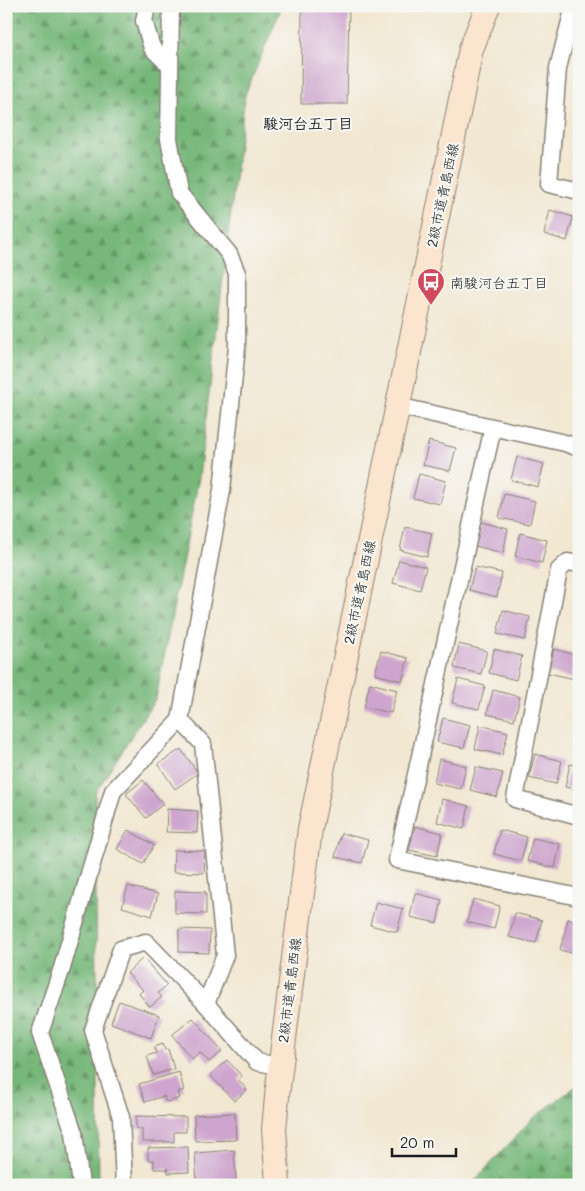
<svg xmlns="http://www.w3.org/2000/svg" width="585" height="1191" font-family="Mali,'Klee One',sans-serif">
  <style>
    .forest { fill: url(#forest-firs); stroke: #4a6a4b }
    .building { fill: #cea5ce }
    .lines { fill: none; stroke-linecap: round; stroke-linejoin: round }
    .street-casing { stroke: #878276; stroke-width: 19 }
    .secondary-casing { stroke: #878276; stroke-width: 26 }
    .street { stroke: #fff; stroke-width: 16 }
    .secondary { stroke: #fce5cf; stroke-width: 24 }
    .labels { text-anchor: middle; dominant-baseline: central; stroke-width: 4.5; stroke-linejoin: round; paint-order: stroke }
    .street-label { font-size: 14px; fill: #1c1c1c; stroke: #f6f6f2 }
    .poi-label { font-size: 14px; fill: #1c1c1c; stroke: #f6f6f2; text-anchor: start }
    .neighbourhood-label { font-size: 15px; font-weight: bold; fill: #1c1c1c; stroke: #f6f6f2 }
  </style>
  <defs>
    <pattern id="forest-firs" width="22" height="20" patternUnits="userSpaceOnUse" patternTransform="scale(1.25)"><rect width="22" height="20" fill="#77b87a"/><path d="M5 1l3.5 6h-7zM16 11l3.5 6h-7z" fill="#619563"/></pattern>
  </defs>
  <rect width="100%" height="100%" fill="#f6f6f2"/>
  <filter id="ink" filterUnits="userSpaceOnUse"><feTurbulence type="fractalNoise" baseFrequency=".02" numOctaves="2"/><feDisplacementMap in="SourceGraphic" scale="10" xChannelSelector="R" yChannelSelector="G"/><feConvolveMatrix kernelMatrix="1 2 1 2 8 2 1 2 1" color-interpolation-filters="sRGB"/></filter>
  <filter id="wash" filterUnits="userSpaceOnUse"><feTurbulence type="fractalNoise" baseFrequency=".0096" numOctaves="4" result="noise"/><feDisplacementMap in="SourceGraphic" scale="20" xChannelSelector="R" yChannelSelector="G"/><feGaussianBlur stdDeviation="1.12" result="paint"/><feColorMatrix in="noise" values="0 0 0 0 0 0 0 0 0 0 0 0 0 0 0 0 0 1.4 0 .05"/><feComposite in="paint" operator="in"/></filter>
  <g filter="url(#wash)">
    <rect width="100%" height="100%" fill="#f2e7d1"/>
    <path class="forest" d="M6,6H282L245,95L199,477L156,698L95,793L99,1185H6Z
      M579,1084V1185H471L531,1120Z"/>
    <g id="blocks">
      <path class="building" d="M302,6H349L347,104H301Z
        M550,210L573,217L567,241L544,234Z
        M429,441L456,448L450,471L423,465Z
        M517,457L544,464L538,487L511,480Z
        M419,474L446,481L440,504L413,498Z
        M504,494L535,501L530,524L499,518Z
        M481,522L508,529L503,553L475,546Z
        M405,527L432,533L427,557L400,550Z
        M520,533L547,540L542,563L515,556Z
        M399,560L426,567L420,590L393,583Z
        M475,567L502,573L497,597L469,590Z
        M503,610L530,617L525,640L497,634Z
        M459,644L487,651L481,674L454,668Z
        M494,649L522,656L516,680L489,673Z
        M554,649L579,656V664L575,679L548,673Z
        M381,651L408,658L402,681L375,674Z
        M458,679L485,686L479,709L452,703Z
        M370,683L397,690L391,713L364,707Z
        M493,690L520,697L514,720L487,714Z
        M443,718L470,725L464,748L437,742Z
        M480,725L508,732L502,755L475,749Z
        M181,749L198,773L175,789L158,764Z
        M535,754L562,761L556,784L529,778Z
        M439,759L466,766L461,789L434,783Z
        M570,764L579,766V790L565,787Z
        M476,767L503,773L497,797L470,790Z
        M143,780L163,804L146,818L126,794Z
        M442,799L469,806L464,829L437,822Z
        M167,809L198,811L197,833L166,832Z
        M415,826L442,833L437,856L409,850Z
        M128,830L154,845L143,864L117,849Z
        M500,830L527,837L521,861L494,854Z
        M341,833L368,840L362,863L335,857Z
        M533,838L560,844L555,868L527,861Z
        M174,850L205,851L204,873L173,872Z
        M128,886L158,894L152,916L122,907Z
        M175,891L206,892V914L175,913Z
        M415,893L442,900L437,923L410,917Z
        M473,899L500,906L494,929L467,922Z
        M376,902L403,909L397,932L370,925Z
        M515,913L542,920L536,943L509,937Z
        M568,919L579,922V955L560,950Z
        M179,929L210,930L209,953L179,952Z
        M143,958L167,985L158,993L162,997L150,1007L139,994L143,990L127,973Z
        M119,1001L159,1015L151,1038L111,1023Z
        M193,1018L222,1051L209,1062L200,1052L192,1059L172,1035Z
        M163,1044L165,1050L168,1049L174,1069L153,1075L147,1056L156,1053L154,1047Z
        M227,1060L242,1076L238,1079L247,1090L234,1101L210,1075Z
        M179,1072L184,1090L178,1092L180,1098L166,1102L164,1096L145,1102L139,1084Z
        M235,1113L236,1140L195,1141L194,1115Z
        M136,1116L186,1117V1132H174V1142H142V1129H136Z
        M188,1147L189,1172L168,1173V1169H154V1160H148V1148Z
        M234,1150L236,1180L197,1183L195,1153Z
        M188,1180V1185H151V1182Z"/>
    </g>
  </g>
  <g filter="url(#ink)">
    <use href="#blocks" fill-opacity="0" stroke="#878276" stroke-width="1"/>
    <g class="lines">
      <defs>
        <path id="street" d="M147,6L144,21L152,48L170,66
          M574,6L558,68L549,184L579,191
          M397,406L565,443L579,448
          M493,427L397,860L579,897
          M579,564L568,562L559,570L515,799L579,816
          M180,720L203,744L225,955L206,1004
          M81,1185L74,1133L40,1033L62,968L113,791L180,720L222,490L237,347V273L229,254L179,193L169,139L171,6
          M124,1185L121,1117L93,1030L121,949L146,942L206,1004L257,1062L280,1066"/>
        <path id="secondary" d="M278,1185L274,1129L278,1087L310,829L449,159L471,49L488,6"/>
      </defs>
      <use href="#street" class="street-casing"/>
      <use href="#secondary" class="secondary-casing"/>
      <use href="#street" class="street"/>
      <use href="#secondary" class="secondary"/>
    </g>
  </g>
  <defs>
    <symbol id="bus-pin" viewBox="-11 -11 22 30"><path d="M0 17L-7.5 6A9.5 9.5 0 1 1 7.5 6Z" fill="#d1495b" stroke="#f6f6f2"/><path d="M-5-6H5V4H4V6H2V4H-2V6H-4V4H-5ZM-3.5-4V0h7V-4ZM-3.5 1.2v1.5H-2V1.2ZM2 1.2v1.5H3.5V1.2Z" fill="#fff"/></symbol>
  </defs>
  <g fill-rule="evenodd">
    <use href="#bus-pin" x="415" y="266" width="32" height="43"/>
  </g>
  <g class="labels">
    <g class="street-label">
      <text transform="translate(442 195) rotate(-78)">2級市道青島西線</text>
      <text transform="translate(359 592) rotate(-78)">2級市道青島西線</text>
      <text transform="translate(289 990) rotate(-83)">2級市道青島西線</text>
    </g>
    <g class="poi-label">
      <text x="450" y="282">南駿河台五丁目</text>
    </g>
    <g class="neighbourhood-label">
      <text x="308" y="123">駿河台五丁目</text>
    </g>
  </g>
  <rect width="585" height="1191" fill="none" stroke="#f6f6f2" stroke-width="25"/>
  <path d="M392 1148v8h64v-8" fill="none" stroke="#1c1c1c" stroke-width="2.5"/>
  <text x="400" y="1148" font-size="15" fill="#1c1c1c" stroke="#f6f6f2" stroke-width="4" paint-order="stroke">20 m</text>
</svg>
